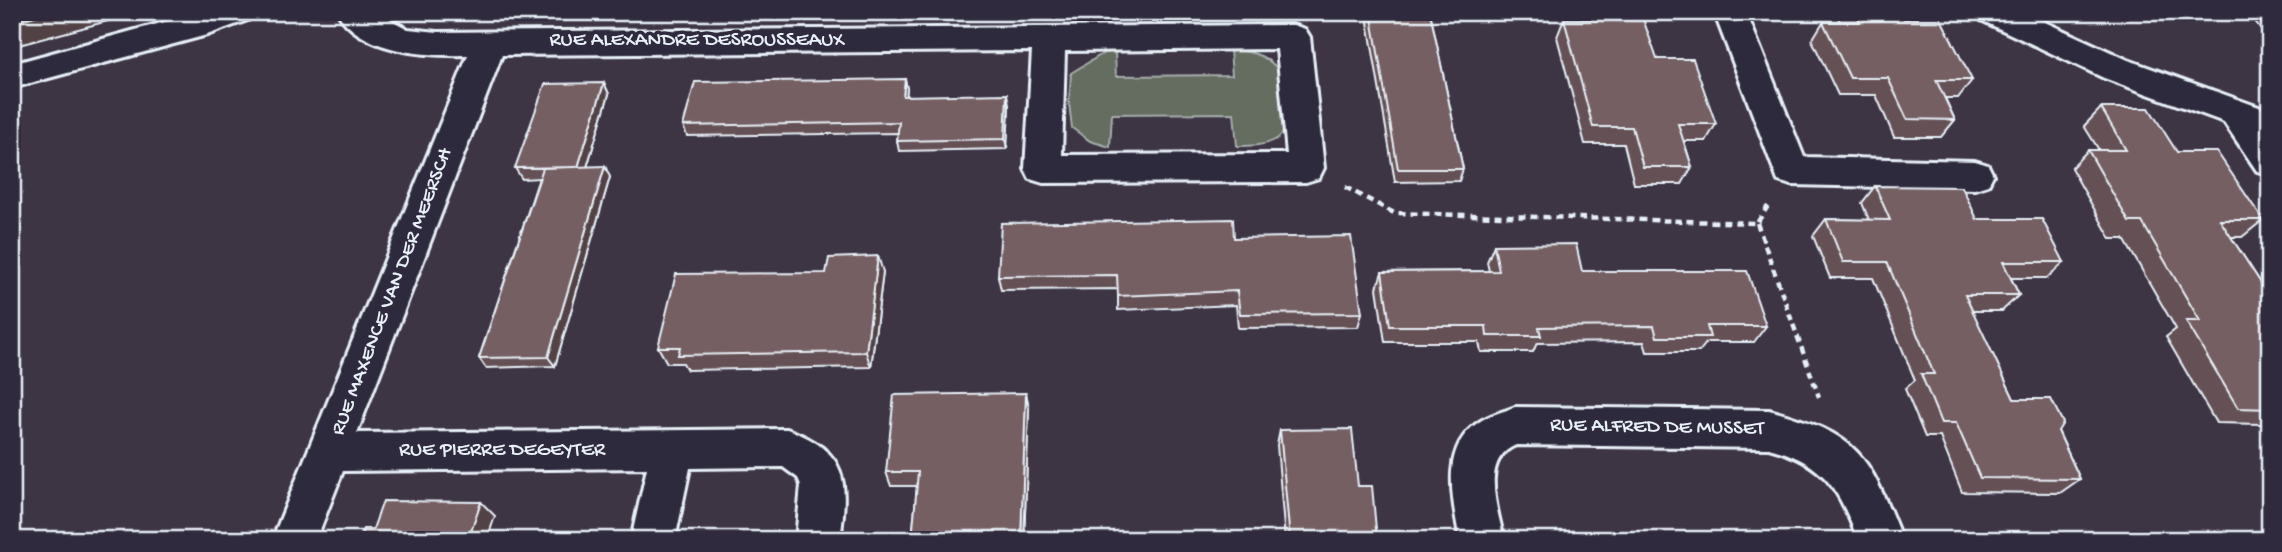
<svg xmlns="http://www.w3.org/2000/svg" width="2282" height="552" font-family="'Gochi Hand',sans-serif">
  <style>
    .green { fill: #656c60; stroke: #a6aeac; stroke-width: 2 }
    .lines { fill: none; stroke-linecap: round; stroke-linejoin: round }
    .minor-casing { stroke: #e8f1f8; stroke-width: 6 }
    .tertiary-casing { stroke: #e8f1f8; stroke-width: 6 }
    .path { stroke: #e8f1f8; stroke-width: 4.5; stroke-dasharray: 7 5; stroke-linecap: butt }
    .minor { fill: #2f2a3d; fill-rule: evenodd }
    .tertiary { fill: #2f2a3d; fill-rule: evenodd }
    .wall { fill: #655154; stroke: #e8f1f8; stroke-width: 2 }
    .shaded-wall { fill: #524245; stroke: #e8f1f8; stroke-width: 2 }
    .building { fill: #755e62; stroke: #e8f1f8; stroke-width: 2 }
    .labels { text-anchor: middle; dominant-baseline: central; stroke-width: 7; stroke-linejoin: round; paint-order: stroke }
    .street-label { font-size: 21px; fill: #e8f1f8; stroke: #2f2a3d }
  </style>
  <rect width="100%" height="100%" fill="#3d3444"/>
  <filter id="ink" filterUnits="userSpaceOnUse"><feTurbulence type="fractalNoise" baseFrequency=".0143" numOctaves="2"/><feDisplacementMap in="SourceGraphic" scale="14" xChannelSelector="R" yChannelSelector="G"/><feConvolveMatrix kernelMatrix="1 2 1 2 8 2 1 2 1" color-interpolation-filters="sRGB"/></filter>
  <g filter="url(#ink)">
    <path class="green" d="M1230,50C1247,51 1262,53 1275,66C1290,81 1296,128 1275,140C1264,146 1249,146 1237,146L1234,113L1112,114L1110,147L1090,141L1072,128L1069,103L1071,73L1104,53L1115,51L1116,76L1232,75Z"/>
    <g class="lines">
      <defs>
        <path id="minor" d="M337,12H376L408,29L438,32L1293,25L1305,29L1310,37L1324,168L1319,178L1306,182L1043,183L1030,179L1025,169L1032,51L502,55L357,433L787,429C849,452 848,481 840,540H796L801,485L798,478L783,467L690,468L675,540H631L647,468L343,471L316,540H272L468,55C426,56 361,53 337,12ZM1277,49L1287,154L1062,155L1065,51Z
          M1714,12H1746L1804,157L1975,161L1988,165L1993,175L1988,185L1975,189L1791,185L1778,181Z
          M1977,12H2023L2128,60L2270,111V175L2257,171L2224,122L2104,78L1981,20Z
          M1515,407L1769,410C1861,435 1868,455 1902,540H1858C1838,488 1825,463 1769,448L1516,445C1479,460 1498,510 1504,540H1460C1453,501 1439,448 1479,422C1489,415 1503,412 1515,407Z"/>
        <path id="tertiary" d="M201,12H252L248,20L207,35L12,88V64Z"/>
      </defs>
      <use href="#minor" class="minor-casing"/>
      <use href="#tertiary" class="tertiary-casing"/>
      <path class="path" d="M1345,187L1394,213L1757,223L1768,206
        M1757,223L1819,397"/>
      <use href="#minor" class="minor"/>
      <use href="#tertiary" class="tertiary"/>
    </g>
    <path class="wall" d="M1370,12H1430L1463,169L1459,181L1395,182L1368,22Z
      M1836,12H1901L1904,19L1972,80L1958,98H1945L1955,120L1941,137H1894L1876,95H1838L1812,40L1823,22H1840Z
      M2248,12H2270V41Z
      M1564,19L1657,59L1716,124L1706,141H1684L1692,167L1682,184H1634L1624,144H1585L1557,37Z
      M905,79L907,89L906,96L1009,105L1007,149L899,151L897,141L898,133L687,136L683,126Z
      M604,83L609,94L587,167L610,177L555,366L486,368L479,358L539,178L522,179L515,168Z
      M2101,108L2177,152L2263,220L2242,237H2231L2270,297V438L2261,424L2216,423L2166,337L2176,329L2124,239H2111L2071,168L2088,150H2099L2084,126Z
      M1875,186L1977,219L2064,262L2047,278H2011L2019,295L2002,311H1972L2014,399L2058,431L2080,479L2060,493L1962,492L1940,437H1925L1905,389L1915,380L1873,278H1830L1813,236L1826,219L1869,220L1862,203Z
      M1234,238L1362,313L1358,327L1238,328L1236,305L1118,310V289L1001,290L998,276Z
      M1494,245L1582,271L1766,326L1754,342H1707L1699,352H1647L1644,342L1537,343L1533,352H1481L1479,342H1385L1377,288L1382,272L1489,271L1487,262Z
      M883,272L871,367L687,370L683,363H667L658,347Z
      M1026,393L1029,408L1024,540H912L917,486H891L886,472Z
      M1280,430L1358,486L1377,540H1285L1277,445Z"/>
    <path class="shaded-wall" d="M49,12H141L12,47V22Z
      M905,79L907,89L905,106L903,96Z
      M604,83L609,94L584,177L578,167Z
      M1007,94L1009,105L1007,149L1005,139Z
      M605,166L610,177L555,366L548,357Z
      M878,256L883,272L871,367L866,352Z
      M1026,393L1029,408L1024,540H1021Z
      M481,502L495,516L487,540H468Z"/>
    <path class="building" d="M12,12H49L12,22Z
      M1371,12H1430L1463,169H1398Z
      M1856,12H1901L1904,19H1941L1972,80H1936L1955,120L1907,119L1888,78H1850L1823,22H1860Z
      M1564,19H1643L1657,59H1693L1716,124H1678L1692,167H1643L1632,127H1593Z
      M905,79L903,96L1007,94L1005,139L897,141L899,122L683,126L695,82Z
      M604,83L578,167L515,168L545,84Z
      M2101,108H2149L2177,152H2217L2263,220H2220L2270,297V409L2238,408L2186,321H2200L2142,222H2129L2088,150H2126Z
      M605,166L548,357L479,358L543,168Z
      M1875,186L1962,187L1977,219H2042L2064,262H2003L2019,295H1965L2014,399H2051L2063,423L2058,431L2080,479L1980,478L1956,423H1941L1921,374H1934L1887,262H1843L1826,219L1890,220Z
      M1233,219L1234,238L1351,236L1362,313L1240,314L1237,291L1118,296L1117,275L998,276L1001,223Z
      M1576,244L1582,271H1747L1766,326H1707L1710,337H1657L1654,326L1539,327L1541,336H1487L1486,326H1390L1382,272L1499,271L1494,245Z
      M878,256L866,352L678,355L680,347H658L676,274L826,273L829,258Z
      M1026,393L1021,540H912L918,472H886L894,395Z
      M1352,429L1358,486H1372L1377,540H1290L1280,430Z
      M383,501L481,502L468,540H359L363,529H373Z"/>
  </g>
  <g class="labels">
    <g class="street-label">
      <text x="697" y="41">RUE ALEXANDRE DESROUSSEAUX</text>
      <text transform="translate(393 292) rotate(-69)">RUE MAXENCE VAN DER MEERSCH</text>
      <text transform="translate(1657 428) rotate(1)">RUE ALFRED DE MUSSET</text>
      <text x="502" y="451">RUE PIERRE DEGEYTER</text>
    </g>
  </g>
  <rect width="2282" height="552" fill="none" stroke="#2f2a3d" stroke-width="42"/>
  <rect x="21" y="21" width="2240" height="510" fill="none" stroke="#e8f1f8" stroke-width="2.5" filter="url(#ink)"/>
</svg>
